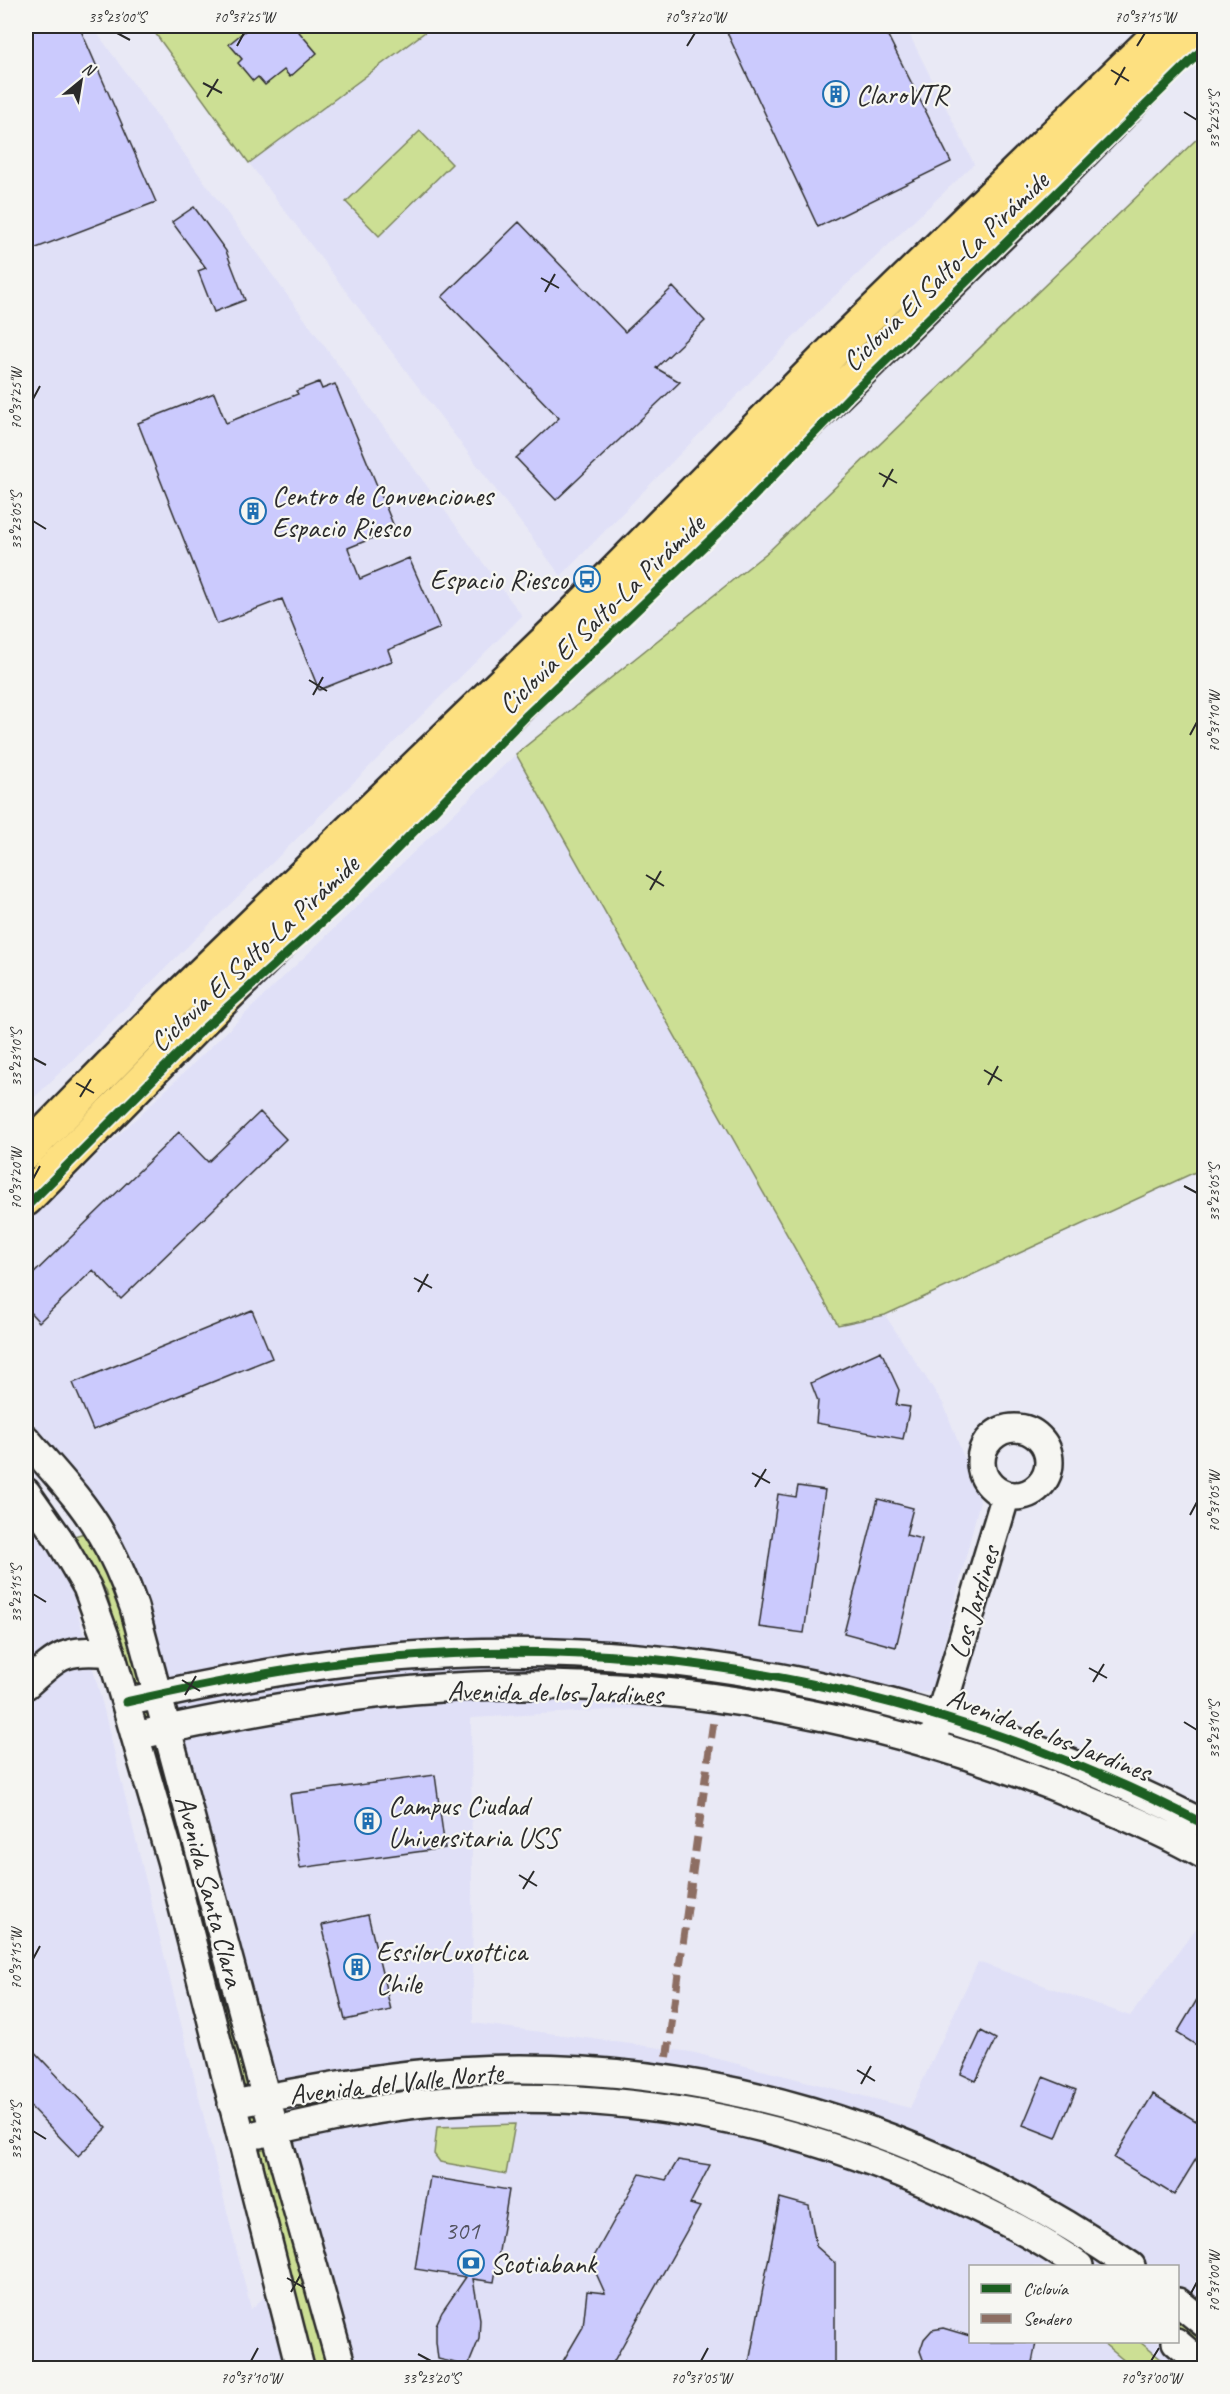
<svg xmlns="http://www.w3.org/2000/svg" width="1230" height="2394" font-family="Caveat,sans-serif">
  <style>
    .built { fill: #e0e0f7; fill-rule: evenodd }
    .green { fill: #ccdf94; stroke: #7c8560; stroke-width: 1.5 }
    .building { fill: #cbcafd; stroke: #2b2b2b; stroke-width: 1.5 }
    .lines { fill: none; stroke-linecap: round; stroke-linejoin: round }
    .minor-casing { stroke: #2b2b2b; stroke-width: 32 }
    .major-casing { stroke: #2b2b2b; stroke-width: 38 }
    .minor { stroke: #f6f6f2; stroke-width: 27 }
    .major { stroke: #fde080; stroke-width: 33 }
    .quiet { stroke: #8d6e63; stroke-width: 8; stroke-dasharray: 15 8; stroke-linecap: butt }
    .cycleway-casing { stroke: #f6f6f2; stroke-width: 13 }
    .cycleway { stroke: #1b5e20; stroke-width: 9 }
    .ticks { fill: none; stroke: #2b2b2b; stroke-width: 2 }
    .labels { text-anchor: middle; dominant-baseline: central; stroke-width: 4.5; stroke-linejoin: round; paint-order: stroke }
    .number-label { font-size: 26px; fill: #535360 }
    .poi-label { font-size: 28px; fill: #2b2b2b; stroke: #f6f6f2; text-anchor: start }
    .street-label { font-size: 28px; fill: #2b2b2b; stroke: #f6f6f2 }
    .neatline { fill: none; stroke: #2b2b2b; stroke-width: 2 }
    .ticks-label { font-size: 15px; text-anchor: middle; fill: #2b2b2b }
  </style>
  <rect width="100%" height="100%" fill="#e9e9f5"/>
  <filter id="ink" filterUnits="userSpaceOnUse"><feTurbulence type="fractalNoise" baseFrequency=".0167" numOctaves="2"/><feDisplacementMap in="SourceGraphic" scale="12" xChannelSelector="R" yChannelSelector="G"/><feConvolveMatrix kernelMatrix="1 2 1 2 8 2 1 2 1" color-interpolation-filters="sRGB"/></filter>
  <g filter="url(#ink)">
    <path class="built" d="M26,26H92L211,191L522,616L26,1106Z
      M433,26H905L974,164L825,305L561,576L249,163Z
      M516,754L838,1325L885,1315L944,1405L980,1500L932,1692L471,1718L473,2023L691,2052L910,2108L978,1962L1130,2016L1204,1918V2368H26V1510L67,1574L101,1698L251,2309L319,2247L145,1608L39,1434L26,1401V1224ZM970,2266H1178V2342H970Z"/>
    <path class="green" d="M150,26H433L249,163Z
      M420,131L452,164L379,236L346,202Z
      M1204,132V1168L885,1315L838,1325L516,754L769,551Z
      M88,1532L122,1607L331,2368H311L253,2152L240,2076L106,1590L71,1537Z
      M570,2081L686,2093L685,2101H353L300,2110L298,2102L418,2084Z
      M515,2124L506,2174L440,2162L434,2154L437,2127Z
      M1178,2316L1204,2338V2350L1178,2327Z
      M1102,2342H1140L1172,2368H1133Z"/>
    <path class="building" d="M26,26H79L156,202L26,252Z
      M251,26H294L317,53L290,77L284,70L265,85L258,77L253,81L238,63L242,59L229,44Z
      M724,26H883L951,162L818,227Z
      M194,207L226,251L245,300L214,312L198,271L206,268L172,222Z
      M519,222L625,332L673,287L705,321L656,368L680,382L556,500L516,458L559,418L442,297Z
      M319,382L322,389L335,384L395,529L348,548L360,579L409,558L440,628L388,650L392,661L319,690L282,599L217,624L138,423L214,393L226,423L298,394L296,391Z
      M260,1112L286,1139L121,1299L93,1270L39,1322L26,1308V1281L179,1132L208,1162Z
      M252,1310L272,1358L93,1430L73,1383Z
      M881,1351L899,1390L896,1405L910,1407L903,1439L816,1423L818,1401L811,1383Z
      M798,1486L825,1490L804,1633L759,1627L778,1494L796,1497Z
      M878,1499L913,1508L906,1535L922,1539L896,1647L844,1633Z
      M435,1775L445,1848L300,1868L290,1794Z
      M368,1915L391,2010L345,2020L322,1925Z
      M1204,1988V2050L1177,2033Z
      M981,2031L996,2039L976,2081L961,2074Z
      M26,2043L107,2128L78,2156L26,2102Z
      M1043,2077L1076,2090L1056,2138L1023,2125Z
      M1153,2094L1204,2126V2146L1174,2195L1114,2158Z
      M678,2160L710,2165L690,2204L700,2207L610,2368H559L583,2327L587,2291L605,2293L591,2262L640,2174L666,2180Z
      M430,2177L509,2190L494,2282L473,2279L480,2319L479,2339L468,2366L438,2359L436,2342V2325L442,2312L466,2277L415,2269Z
      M780,2198L809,2206L816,2246L835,2263V2368H748Z
      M943,2328L970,2336V2342H1036L1031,2368H931L924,2362L920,2351L924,2339L932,2330Z"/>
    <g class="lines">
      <defs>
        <path id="minor" d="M981 1462a34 34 0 1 1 68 0a34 34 0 1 1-68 0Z
          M26,1439C52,1470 81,1499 101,1534C115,1557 125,1581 134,1607L266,2098L342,2368
          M26,1492L59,1539L87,1587L111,1653L171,1860L300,2368
          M26,1685C59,1655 65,1648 111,1653
          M126,1702C214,1682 305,1664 395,1657C672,1634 958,1696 1204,1824
          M935,1732L1006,1495
          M135,1736C245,1712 360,1691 474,1686C684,1678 896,1719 1089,1801C1128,1817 1167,1834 1204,1855
          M232,2104C306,2091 381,2075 457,2071C701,2056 931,2128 1131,2266
          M259,2134C320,2120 383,2106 446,2101C618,2088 793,2120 949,2194C993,2215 1039,2237 1079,2266
          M1178,2302L1204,2323
          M1176,2342L1204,2366"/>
        <path id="major" d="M26,1152L172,1003L566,622L842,342L1167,26
          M26,1199L196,1026L581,644L1045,190L1204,28"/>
      </defs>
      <use href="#minor" class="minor-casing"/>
      <use href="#major" class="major-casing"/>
      <use href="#minor" class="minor"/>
      <use href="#major" class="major"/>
      <path class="quiet" d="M667,2057L714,1717"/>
      <defs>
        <path id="cycleway" d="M26,1207L201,1031L353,894L527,715L727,524L851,395L1204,48
          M126,1702C214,1682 305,1664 395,1657C672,1634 958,1696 1204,1824"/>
      </defs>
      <use href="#cycleway" class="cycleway-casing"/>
      <use href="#cycleway" class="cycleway"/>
    </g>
  </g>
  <path class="ticks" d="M117,33L130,40M237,46L244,33M687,46L695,33M1137,46L1145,33M1111,70L1129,81M203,83L222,93M1115,85L1125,67M207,97L218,79M1184,112L1197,120M541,278L559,288M545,292L555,274M33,399L40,386M879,473L897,483M883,487L893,469M33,521L46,529M309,680L327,691M313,695L323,677M1190,735L1197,722M646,875L664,886M650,890L661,871M33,1058L46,1065M984,1070L1002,1081M76,1083L94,1093M988,1085L998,1066M80,1097L91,1079M33,1179L40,1166M1184,1186L1197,1193M414,1278L432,1288M418,1292L428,1274M752,1473L770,1483M755,1487L766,1469M1190,1515L1197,1502M33,1594L46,1602M1089,1668L1107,1678M182,1680L200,1691M1093,1682L1104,1664M185,1695L196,1676M1184,1722L1197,1730M519,1875L537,1886M523,1889L534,1871M33,1959L40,1946M857,2070L875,2081M861,2084L871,2066M33,2131L46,2139M287,2278L305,2288M291,2292L301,2274M1190,2295L1197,2282M418,2354L431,2361M251,2361L258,2348M701,2361L708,2348M1151,2361L1159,2348"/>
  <defs>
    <symbol id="building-ring" viewBox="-11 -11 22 22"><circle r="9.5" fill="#f6f6f2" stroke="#1f6fb2" stroke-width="1.5"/><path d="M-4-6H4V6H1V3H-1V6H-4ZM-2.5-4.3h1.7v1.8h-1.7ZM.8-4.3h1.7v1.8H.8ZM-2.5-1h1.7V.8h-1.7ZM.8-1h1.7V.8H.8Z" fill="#1f6fb2"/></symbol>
    <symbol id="bus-ring" viewBox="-11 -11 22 22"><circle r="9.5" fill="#f6f6f2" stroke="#1f6fb2" stroke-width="1.5"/><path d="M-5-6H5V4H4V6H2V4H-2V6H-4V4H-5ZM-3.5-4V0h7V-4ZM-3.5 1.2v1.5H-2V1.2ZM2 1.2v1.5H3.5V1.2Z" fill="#1f6fb2"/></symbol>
    <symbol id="bank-ring" viewBox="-11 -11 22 22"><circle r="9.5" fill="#f6f6f2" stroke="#1f6fb2" stroke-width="1.5"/><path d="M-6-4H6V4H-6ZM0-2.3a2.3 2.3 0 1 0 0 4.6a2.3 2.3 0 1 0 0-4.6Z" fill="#1f6fb2"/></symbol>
  </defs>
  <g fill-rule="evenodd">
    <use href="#building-ring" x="821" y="79" width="30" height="30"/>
    <use href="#building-ring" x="238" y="496" width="30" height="30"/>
    <use href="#bus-ring" x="572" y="564" width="30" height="30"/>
    <use href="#building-ring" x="353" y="1806" width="30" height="30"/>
    <use href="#building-ring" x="342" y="1952" width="30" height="30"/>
    <use href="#bank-ring" x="456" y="2248" width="30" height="30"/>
  </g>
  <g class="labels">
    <g class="number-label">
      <text x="462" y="2230">301</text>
    </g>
    <g class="poi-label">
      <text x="856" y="94">ClaroVTR</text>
      <text x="272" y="495">Centro de Convenciones<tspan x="272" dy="32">Espacio Riesco</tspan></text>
      <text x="568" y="579" text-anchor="end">Espacio Riesco</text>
      <text x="388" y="1805">Campus Ciudad<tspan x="388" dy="32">Universitaria USS</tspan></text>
      <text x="376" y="1951">EssilorLuxottica<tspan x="376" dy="32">Chile</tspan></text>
      <text x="490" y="2263">Scotiabank</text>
    </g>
    <g class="street-label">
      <text transform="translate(945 271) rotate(-44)">Ciclovía El Salto-La Pirámide</text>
      <text transform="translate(601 614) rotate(-44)">Ciclovía El Salto-La Pirámide</text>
      <text transform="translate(254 953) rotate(-43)">Ciclovía El Salto-La Pirámide</text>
      <text transform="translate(974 1602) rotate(-73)">Los Jardines</text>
      <text transform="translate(555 1692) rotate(1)">Avenida de los Jardines</text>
      <text transform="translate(1049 1734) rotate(21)">Avenida de los Jardines</text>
      <text transform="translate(210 1891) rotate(75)">Avenida Santa Clara</text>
      <text transform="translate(396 2083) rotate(-6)">Avenida del Valle Norte</text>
    </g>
  </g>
  <rect width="1230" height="2394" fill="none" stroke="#f6f6f2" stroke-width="66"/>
  <rect x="969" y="2265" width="210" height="78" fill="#f6f6f2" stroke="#a5a5a2" stroke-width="1.5"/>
  <rect x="981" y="2284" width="30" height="9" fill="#1b5e20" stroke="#a5a5a2" stroke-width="1.5"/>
  <text x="1023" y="2295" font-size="18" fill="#2b2b2b">Ciclovía</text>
  <rect x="981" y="2314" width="30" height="9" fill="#8d6e63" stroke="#a5a5a2" stroke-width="1.5"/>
  <text x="1023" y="2325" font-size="18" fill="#2b2b2b">Sendero</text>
  <g transform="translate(81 81) rotate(30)" stroke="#f6f6f2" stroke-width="4.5" paint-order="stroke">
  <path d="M0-4.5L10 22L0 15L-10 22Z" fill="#2b2b2b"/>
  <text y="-9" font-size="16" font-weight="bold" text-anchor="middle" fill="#2b2b2b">N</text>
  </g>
  <rect x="33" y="33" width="1164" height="2328" class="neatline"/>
  <g class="ticks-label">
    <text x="117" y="22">33°23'00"S</text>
    <text x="244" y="22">70°37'25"W</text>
    <text x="695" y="22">70°37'20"W</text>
    <text x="1145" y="22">70°37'15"W</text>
    <text transform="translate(1214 120) rotate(-90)" y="5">33°22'55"S</text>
    <text transform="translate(16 399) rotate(-90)" y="5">70°37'25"W</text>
    <text transform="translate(16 521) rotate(-90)" y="5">33°23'05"S</text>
    <text transform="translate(1214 722) rotate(-90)" y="5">70°37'10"W</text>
    <text transform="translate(16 1058) rotate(-90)" y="5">33°23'10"S</text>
    <text transform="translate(16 1179) rotate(-90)" y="5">70°37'20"W</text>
    <text transform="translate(1214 1193) rotate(-90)" y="5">33°23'05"S</text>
    <text transform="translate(1214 1502) rotate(-90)" y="5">70°37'05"W</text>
    <text transform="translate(16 1594) rotate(-90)" y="5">33°23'15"S</text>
    <text transform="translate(1214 1730) rotate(-90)" y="5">33°23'10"S</text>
    <text transform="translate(16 1959) rotate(-90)" y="5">70°37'15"W</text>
    <text transform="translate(16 2131) rotate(-90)" y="5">33°23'20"S</text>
    <text transform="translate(1214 2282) rotate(-90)" y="5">70°37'00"W</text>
    <text x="251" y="2383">70°37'10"W</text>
    <text x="431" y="2383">33°23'20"S</text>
    <text x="701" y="2383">70°37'05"W</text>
    <text x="1151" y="2383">70°37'00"W</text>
  </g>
</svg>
